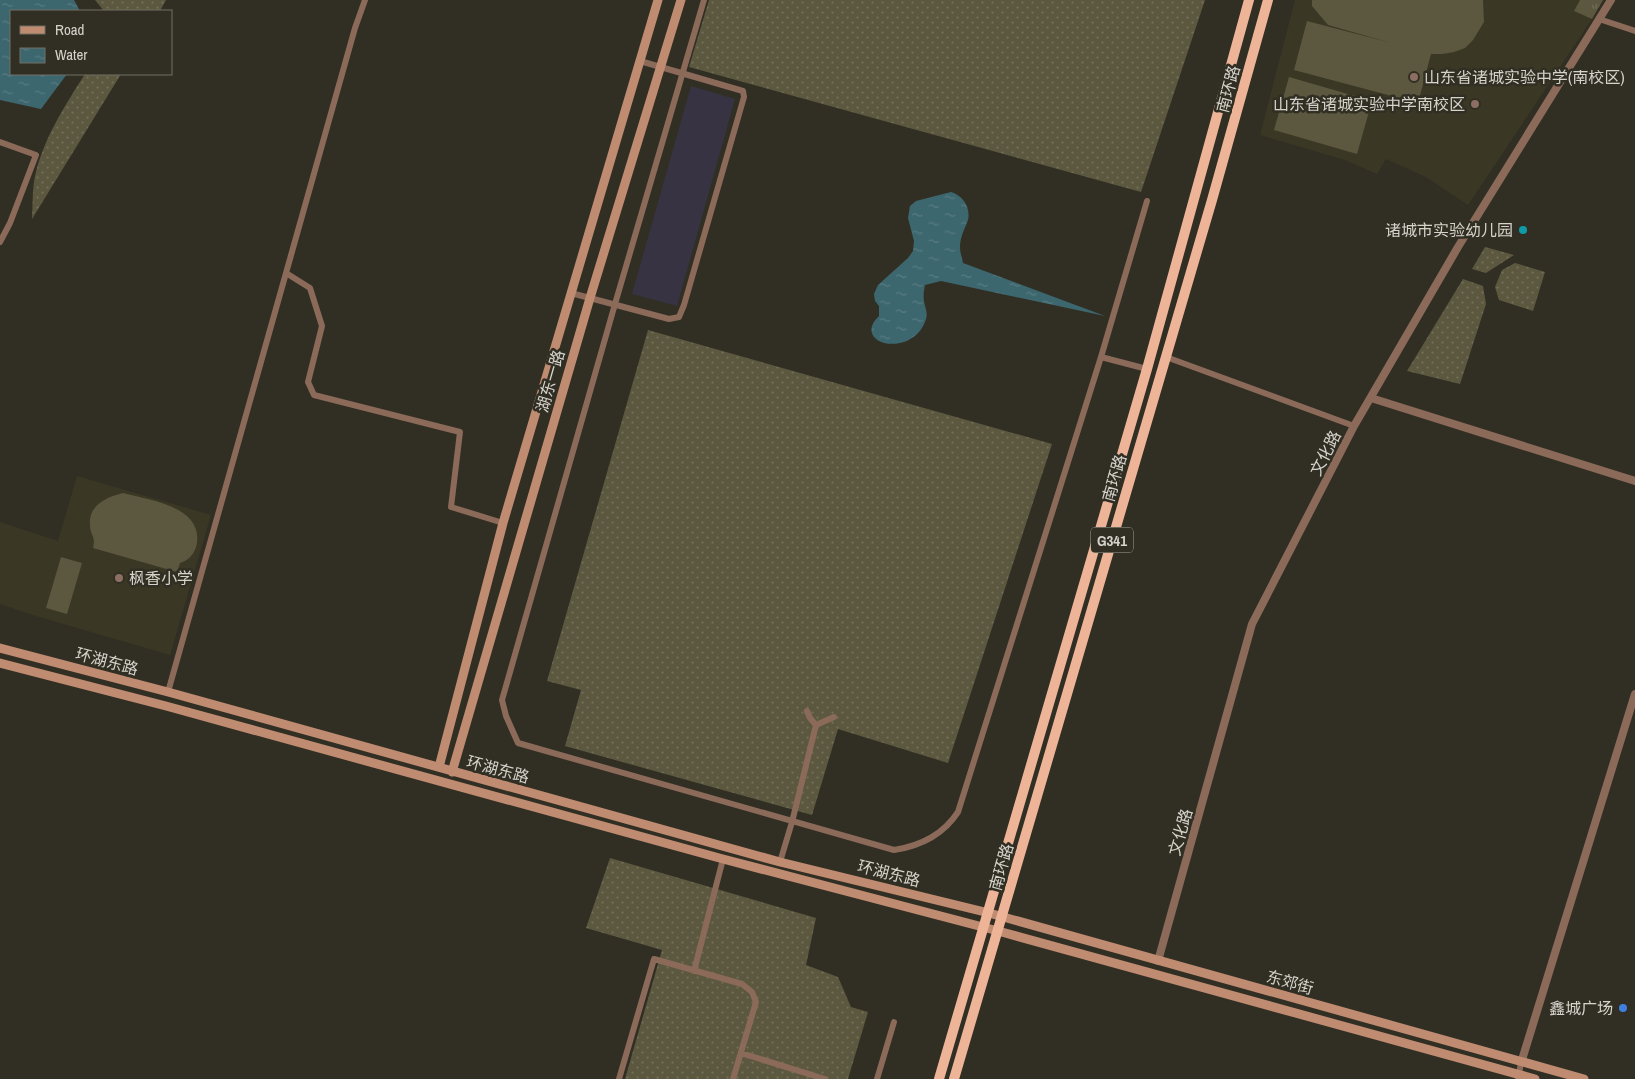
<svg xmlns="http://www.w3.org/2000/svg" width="1635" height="1079" font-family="'Archivo Narrow','Noto Sans SC',sans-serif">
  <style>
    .commercial { fill: #383343 }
    .built { fill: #3a3725 }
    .grass { fill: url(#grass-dots) }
    .park { fill: url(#park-tufts) }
    .pitch { fill: #5c583f }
    .water { fill: url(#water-ripples) }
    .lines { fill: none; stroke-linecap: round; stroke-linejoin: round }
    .minor { stroke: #8b6a5a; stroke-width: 6 }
    .tertiary { stroke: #8b6a5a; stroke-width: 8 }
    .secondary { stroke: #bf8b71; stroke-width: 9 }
    .trunk { stroke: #eeb498; stroke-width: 10 }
    .education-dot { fill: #8d6e63; stroke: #312f23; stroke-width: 2 }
    .culture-dot { fill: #0f9aa8; stroke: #312f23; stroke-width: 2 }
    .shop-dot { fill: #3f7fe0; stroke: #312f23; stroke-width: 2 }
    .labels { text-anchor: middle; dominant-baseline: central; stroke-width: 5; stroke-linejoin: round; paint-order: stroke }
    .shield { fill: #312f23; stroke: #a4a299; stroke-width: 1 }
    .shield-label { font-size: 15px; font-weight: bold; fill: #d5d3cc }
    .poi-label { font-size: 16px; fill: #d5d3cc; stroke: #312f23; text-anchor: end }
    .street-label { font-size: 16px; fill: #d5d3cc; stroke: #312f23 }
  </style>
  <defs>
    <pattern id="grass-dots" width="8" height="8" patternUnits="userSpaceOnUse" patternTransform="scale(1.25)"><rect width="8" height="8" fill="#5c583f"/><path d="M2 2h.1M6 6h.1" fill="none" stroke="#726f5a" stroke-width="1.8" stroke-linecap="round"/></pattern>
    <pattern id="park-tufts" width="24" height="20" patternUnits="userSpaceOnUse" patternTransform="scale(1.25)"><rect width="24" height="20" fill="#5c583f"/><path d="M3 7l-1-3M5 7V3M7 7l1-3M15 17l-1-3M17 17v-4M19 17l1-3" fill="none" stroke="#726f5a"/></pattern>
    <pattern id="water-ripples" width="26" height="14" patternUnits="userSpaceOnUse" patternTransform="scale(1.25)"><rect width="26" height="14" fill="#3d676f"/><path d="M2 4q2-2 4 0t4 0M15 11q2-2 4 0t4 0" fill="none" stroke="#587c82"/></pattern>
  </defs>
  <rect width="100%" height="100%" fill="#312f23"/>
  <path class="commercial" d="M691,86L735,99L677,306L632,294Z"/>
  <path class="built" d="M1295,0H1580L1574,11L1592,19L1468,205L1426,177L1386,159L1377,174L1345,160L1260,135Z
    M77,476L211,515L170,655L36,616L0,604V522L58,541Z"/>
  <path class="grass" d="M95,0H166L160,11H104Z
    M709,0H1205L1141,192L689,67Z
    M85,74H121L32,219C33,204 32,186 36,172C45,136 66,104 85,74Z
    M1485,247L1514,255L1486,273L1472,269Z
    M1515,263L1545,272L1533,311L1499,300L1495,287L1502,270Z
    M1463,279L1483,286L1486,304L1460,384L1407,371Z
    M648,330L1052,444L948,763L838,729L812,815L565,746L581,690L547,681Z
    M610,858L816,918L806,965L838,977L851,1007L868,1012L848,1079H625L662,950L586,928Z"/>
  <path class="park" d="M1580,0H1603L1592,19L1574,11Z"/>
  <path class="pitch" d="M1312,0H1483L1484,22L1473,40L1465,48L1454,52L1442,54H1431L1418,103L1294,70L1307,21L1391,43L1328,25L1312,6Z
    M1289,77L1372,101L1357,154L1274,130Z
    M123,493C149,500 202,506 197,543C195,554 189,560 180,563L177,572L93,548C96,535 90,536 90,525C88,505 107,497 123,493Z
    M61,557L82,563L67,614L46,608Z"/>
  <path class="water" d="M0,0H74L80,11H11V74H67L41,109L0,100Z
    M951,192C962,195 971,207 968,220C965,228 960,237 960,247C960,252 962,258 963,263L1105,316L941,281L925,285C924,290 923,296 924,301C925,308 928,312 926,319C913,360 850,344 879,316V306L875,301L874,294L878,285L908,258L913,251L914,241L908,218L910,206L916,201Z"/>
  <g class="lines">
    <path class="minor" d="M704,0L615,304L502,700L506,716L518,743L894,850C920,846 943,835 958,812L1101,357L1147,201
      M1599,19L1635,31
      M0,142L36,155L10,223L0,242
      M286,273L310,288L322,326L308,382L314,395L460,432L451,507L503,523
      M571,293L669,319L679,317L684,305L744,97L743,91L640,61
      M1101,357L1147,369
      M1166,357L1354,426
      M168,692L355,28L365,0
      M807,711L810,718L816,725
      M780,862L792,822L816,725L834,717
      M694,971L723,859
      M741,1053L825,1079
      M619,1079L654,959L742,984L752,992L756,1002L733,1079
      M877,1079L894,1022
      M1518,1079L1521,1063"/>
    <path class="tertiary" d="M1371,398L1635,481
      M1158,961L1252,624L1354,426L1458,247L1611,0
      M1521,1063L1635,694"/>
    <path class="secondary" d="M0,648L168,692L780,862L989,913L1584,1079
      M0,663L166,706L723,859L998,931L1535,1079
      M439,767L503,523L658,0
      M452,772L590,298L681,0"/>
    <path class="trunk" d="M939,1079L1147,369L1249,0
      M954,1079L1212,200L1268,0"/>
  </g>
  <g class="education-dot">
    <circle cx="1414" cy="77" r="5"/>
    <circle cx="1475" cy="104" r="5"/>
    <circle cx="119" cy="578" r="5"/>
  </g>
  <circle class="culture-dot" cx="1523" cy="230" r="5"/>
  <circle class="shop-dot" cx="1623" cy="1008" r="5"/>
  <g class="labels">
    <rect class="shield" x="1091" y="527.5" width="42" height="25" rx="4"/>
    <g class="shield-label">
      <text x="1112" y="540">G341</text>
    </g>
    <g class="poi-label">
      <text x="1424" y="77" text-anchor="start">山东省诸城实验中学(南校区)</text>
      <text x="1465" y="104">山东省诸城实验中学南校区</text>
      <text x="1513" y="230">诸城市实验幼儿园</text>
      <text x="129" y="578" text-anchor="start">枫香小学</text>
      <text x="1613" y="1008">鑫城广场</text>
    </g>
    <g class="street-label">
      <text transform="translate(1228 89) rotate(-75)">南环路</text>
      <text transform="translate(550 381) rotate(-74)">湖东一路</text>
      <text transform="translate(1325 453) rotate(-63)">文化路</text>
      <text transform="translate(1114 478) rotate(-74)">南环路</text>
      <text transform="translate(107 661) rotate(15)">环湖东路</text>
      <text transform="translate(498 769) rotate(15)">环湖东路</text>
      <text transform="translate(1180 832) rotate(-74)">文化路</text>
      <text transform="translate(1001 867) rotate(-74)">南环路</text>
      <text transform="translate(889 873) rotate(14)">环湖东路</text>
      <text transform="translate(1290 982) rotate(16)">东郊街</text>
    </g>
  </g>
  <rect x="10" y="10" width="162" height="65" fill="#312f23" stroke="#737167"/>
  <rect x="20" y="26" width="25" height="8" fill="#bf8b71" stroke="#737167"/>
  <text x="55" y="35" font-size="15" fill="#d5d3cc">Road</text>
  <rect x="20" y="48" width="25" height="15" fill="url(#water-ripples)" stroke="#737167"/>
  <text x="55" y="60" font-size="15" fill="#d5d3cc">Water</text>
</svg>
